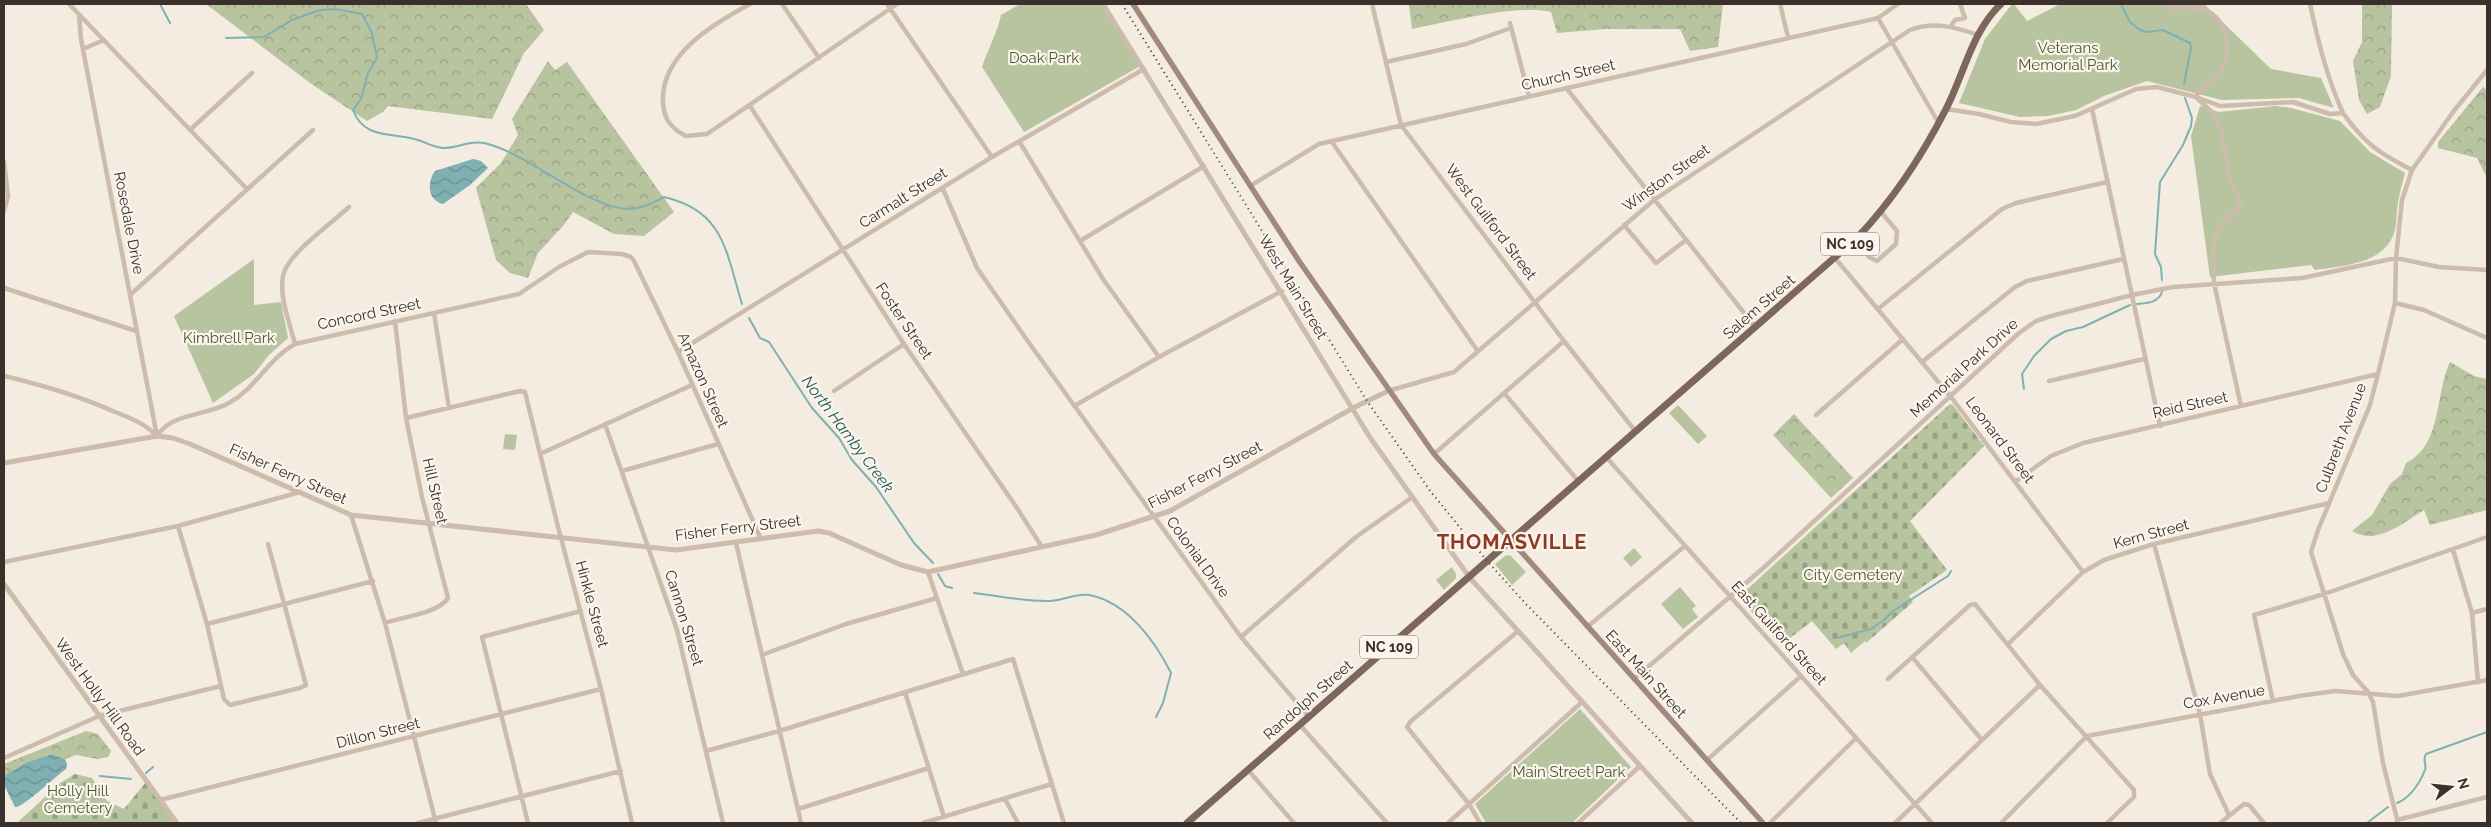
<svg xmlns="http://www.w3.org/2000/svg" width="2491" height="827" font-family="Raleway,sans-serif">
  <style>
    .green { fill: #b8c4a0 }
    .forest { fill: url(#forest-crowns) }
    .cemetery { fill: url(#cemetery-stones) }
    .water { fill: url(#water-waves) }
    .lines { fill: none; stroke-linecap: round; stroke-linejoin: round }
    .stream { stroke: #7fb0b2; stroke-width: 2 }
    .minor { stroke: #cdbbac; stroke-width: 4.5 }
    .tertiary { stroke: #cdbbac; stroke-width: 5 }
    .secondary { stroke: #a18a7d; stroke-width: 5.5 }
    .primary { stroke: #7d675c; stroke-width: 7 }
    .rail { stroke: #3b302b; stroke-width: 2; stroke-dasharray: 1 4; stroke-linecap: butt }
    .labels { text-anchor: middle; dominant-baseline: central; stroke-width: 4.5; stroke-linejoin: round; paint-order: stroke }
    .shield { fill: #fbf5ee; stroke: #756b66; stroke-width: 1 }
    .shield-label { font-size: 14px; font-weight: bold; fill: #3b302b }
    .park-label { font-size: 15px; fill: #4a5a2e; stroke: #fbf5ee }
    .street-label { font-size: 15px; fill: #3b302b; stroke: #fbf5ee }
    .water-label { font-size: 16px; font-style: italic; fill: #1f5a5e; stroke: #fbf5ee }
    .district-label { font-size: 20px; font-weight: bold; letter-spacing: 1px; fill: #8c3b22; stroke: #fbf5ee }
  </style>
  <defs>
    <pattern id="forest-crowns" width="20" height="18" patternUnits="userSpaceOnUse" patternTransform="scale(1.25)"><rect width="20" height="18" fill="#b8c4a0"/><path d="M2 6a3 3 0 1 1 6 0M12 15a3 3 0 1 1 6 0" fill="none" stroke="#97a083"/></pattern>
    <pattern id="cemetery-stones" width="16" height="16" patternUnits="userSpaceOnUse" patternTransform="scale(1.25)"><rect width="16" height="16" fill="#b8c4a0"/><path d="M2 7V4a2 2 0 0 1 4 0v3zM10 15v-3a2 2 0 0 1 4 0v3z" fill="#97a083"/></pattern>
    <pattern id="water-waves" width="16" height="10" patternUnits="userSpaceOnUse" patternTransform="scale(1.25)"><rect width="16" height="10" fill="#7fb0b2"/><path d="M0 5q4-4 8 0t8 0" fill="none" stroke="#699091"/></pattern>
  </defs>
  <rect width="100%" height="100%" fill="#f4ebe1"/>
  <path class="green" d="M1020,4H1101L1142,65L1024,132L982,67C988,49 997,33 1001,15Z
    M2012,4H2014L2027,21L2060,4H2204L2271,69L2321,78L2334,108L2299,98L2222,100L2147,81L2104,96L2076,110L2048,116L2020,117L1959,103L1985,39Z
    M2200,106L2219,112L2276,106L2291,108L2340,121L2370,152L2405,173C2402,185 2398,198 2397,211C2396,219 2397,225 2394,233C2384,264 2342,266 2315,270L2311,265L2210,277L2191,136Z
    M254,259V305L281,302L288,338L269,355L254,374L213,403L174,316Z
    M1678,405L1707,436L1698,444L1669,413Z
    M505,434L517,435L515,450L503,449Z
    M1634,548L1642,557L1631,567L1623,558Z
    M1510,555L1526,572L1512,585L1495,564L1505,556Z
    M1452,567L1456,574V578L1444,590L1436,580Z
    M1680,587L1696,606L1692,609L1698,617L1683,629L1661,604Z
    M1580,709L1631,767L1572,823H1486L1475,804Z"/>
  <path class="forest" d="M206,4H526L544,30L524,53L492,119L388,106L383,112L367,121L310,83Z
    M1409,4H1723L1718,47L1690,51L1680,29H1606L1557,33L1551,12C1517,4 1448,22 1412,29Z
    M2362,4H2392L2391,76L2380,107L2367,114L2359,100L2353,61L2362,42Z
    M548,61L555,70L567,62L674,212L644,236L614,234L573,212L563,226L538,253L528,278L510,273L496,260L476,188L501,163L518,135L512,119Z
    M2483,87L2487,90V178L2477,158L2438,148V142Z
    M2450,362L2474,376L2487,379V510L2430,525L2424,510C2403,523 2376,546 2352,531L2372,515L2390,484L2402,474L2406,463C2442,446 2435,394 2450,362Z
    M1794,414L1853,478L1831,498L1773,435Z
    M86,731L98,734L111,751L108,757L98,759L76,755L65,759L52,754L25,763L4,776V764Z"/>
  <path class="cemetery" d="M1950,404L1953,405L1984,446L1910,521L1947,570L1909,596L1913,602L1866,643L1865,641L1851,653L1844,643L1836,649L1812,621L1781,645L1741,600V595Z
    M75,774L92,778L107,801L124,809L146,782L177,823H17L60,783Z"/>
  <path class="water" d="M473,159L481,161L488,168L470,185L443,204C427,200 427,182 435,171Z
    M52,754L65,759L67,764L66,769C56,776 23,808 15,807L4,785V776L25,763Z"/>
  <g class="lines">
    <path class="stream" d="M160,4L170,23
      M2121,4L2130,22L2140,30L2147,32L2163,30L2190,43L2191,48L2184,84
      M226,38L264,37L292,20L320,10L335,9L362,14L372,33L377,58L368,73L361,99L353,110C364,140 393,132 418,140C427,143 434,147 443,148C459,148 471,139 488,144C530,155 590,209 628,209C642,209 652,203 664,197C725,211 726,253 742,304
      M2162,280L2161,267L2155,254L2160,182L2183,145L2191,126L2192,118L2185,98
      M2137,304C2147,303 2158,303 2162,292
      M749,318L760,338L769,342L812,408L839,438L852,460L876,487L914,543L933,563
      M2024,389L2022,374L2034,356L2051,339L2066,331L2083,327L2130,305
      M938,574L945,586L952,588
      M974,593C999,596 1026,602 1051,601C1064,600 1077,593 1089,595C1127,602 1155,641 1171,673L1163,703L1156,717
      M1837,638L1871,629L1884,620L1893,611L1948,576L1951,571
      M146,773L153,767
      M100,776L131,779
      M2397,803C2410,798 2420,783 2425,770C2427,763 2422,761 2426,754L2487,732
      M2367,823L2388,807"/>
    <path class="minor" d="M69,4L247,189
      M750,4C713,24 660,55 663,103C664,120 672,129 686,136L707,134L897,4
      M782,4L819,58
      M887,4L992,157
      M1372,4L1401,125L1564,341L1636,432
      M1780,4L1788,37
      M2310,4C2318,41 2327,78 2343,113
      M2169,7C2181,7 2196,6 2207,11C2227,20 2232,51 2222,69C2216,81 2201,84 2196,97L2214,114L2221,129L2230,180L2240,201L2239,207L2222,223L2216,234L2213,250L2214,283L2241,406
      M79,15L81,39L157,436
      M1878,18L1938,122
      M1510,23L1529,96
      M1951,26L1955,20L1965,18L1960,4
      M83,49L104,40
      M1386,62L1466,44L1511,28
      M1567,89L1756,328
      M750,106L904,344L1017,508L1042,547
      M1946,109L1979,114L2011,122L2036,124L2075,116L2136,89L2157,87L2196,97L2220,106L2293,102L2330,114L2343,113C2365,144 2379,153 2412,170
      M2092,109L2160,426
      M191,129L252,73
      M1019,141L1103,279L1159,357
      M1332,142L1477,350
      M4,162L8,196L4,211
      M1250,186L1319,144L1878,18L1898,4
      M943,189L977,268L1027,340L1241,637L1309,717
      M1624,225L1656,263L1686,240
      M1855,240L1869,257L1877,261L1896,244L1897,231L1881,212
      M1080,241L1204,166
      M1835,258L1951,397L2083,572
      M4,288L136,331
      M130,295L313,130
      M2395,303L2424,310L2487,338
      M1878,309L2002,209L2016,203L2107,182
      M434,313L449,408
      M295,344C290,324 279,297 283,276C287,254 332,223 349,207
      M678,352L992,157L1144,69
      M1922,362L2015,287L2027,281L2123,259
      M4,376C43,385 79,396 115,412C130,418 144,423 156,435
      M2049,381L2144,359
      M834,391L904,344
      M1388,391L1454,372L1654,200L1910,30C1934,21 1955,27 1978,35
      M1504,393L1579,482
      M1076,405L1159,357L1282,291
      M1816,415L1903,339
      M406,418L520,391L525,392L557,523L601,689L632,823
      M605,424L677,630L723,823
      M157,436C171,413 206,416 229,403C256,388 268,359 295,344L519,294L559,267L588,252L622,254L631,257L634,261L678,352L761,539
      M542,453L692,385
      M1434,454L1564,341
      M1607,458L1932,823
      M622,471L718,444
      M2016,481L2051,456L2083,443L2378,374
      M351,515L385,623L436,823
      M178,526L207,624L224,699L230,705L300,688L306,685L268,544
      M736,543L801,823
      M2154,544L2200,714L2210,774L2229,815
      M2453,550L2472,613L2478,682
      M4,562L178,526L300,492
      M928,572L963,674
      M2472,613L2487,609
      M385,623C402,617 439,613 448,598L422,497L406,418L395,321
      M207,624L373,581
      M1587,627L1685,546
      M1241,637L1356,537L1411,498
      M2008,644L2083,572L2104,560L2154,544L2329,503
      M762,655L846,624L937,598
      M1912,657L1982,740
      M1634,679L1761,570L2019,333L2036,321L2051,316L2132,295L2173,287L2302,278L2396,258L2439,267L2487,270
      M1888,679L1970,605L1975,604L2040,685L2134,790V797L2107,823
      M905,692L944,817
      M2273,701L2254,615L2324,594L2487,537
      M1300,725L1387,823
      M706,751L779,731L1013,659L1064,823
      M4,758L99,716L221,686
      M1707,760L1801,676
      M1248,770L1294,823
      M1005,799L1018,823
      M160,800L601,689
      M798,809L929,768
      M2397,820L2487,797
      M418,823L621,771
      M528,823L482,637L581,611
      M923,823L1052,784
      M1448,823L1582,702
      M1480,823L1469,804L1407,727L1410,722L1517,632
      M1578,823L1640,766
      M1770,823L1856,738
      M1895,823L2040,685
      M2001,823L2087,736L2299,696L2335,691L2398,696L2487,680
      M2220,823L2244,804L2249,805L2264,823
      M2398,823L2383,763L2373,702L2368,692L2353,675L2343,654L2311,552L2318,530L2370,405L2378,374L2395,303L2396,258L2402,200L2412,170L2453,112L2487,70"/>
    <path class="tertiary" d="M1103,4L1371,439L1470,578L1692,823
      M4,463L157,436L173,438L190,444L351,515L676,550L818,531L829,533L901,565L928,572L1096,535L1170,511L1353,408L1388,391
      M4,584L177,823"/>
    <path class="secondary" d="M1133,4L1299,261L1434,454L1763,823"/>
    <path class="primary" d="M1187,823L1857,238C1892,201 1923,154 1946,109C1964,74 1972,31 2001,4"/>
    <path class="rail" d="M1122,4L1367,401L1431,492L1488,562L1526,604L1741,823"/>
  </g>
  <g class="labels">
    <g class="shield">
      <rect x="1821" y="232.5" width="58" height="23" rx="4"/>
      <rect x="1360" y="635.5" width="58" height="23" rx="4"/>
    </g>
    <g class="shield-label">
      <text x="1850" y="244">NC 109</text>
      <text x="1389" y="647">NC 109</text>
    </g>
    <g class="park-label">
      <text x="2068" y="48">Veterans<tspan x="2068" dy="17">Memorial Park</tspan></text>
      <text x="1044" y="58">Doak Park</text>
      <text x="229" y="338">Kimbrell Park</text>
      <text x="1853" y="575">City Cemetery</text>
      <text x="1569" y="772">Main Street Park</text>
      <text x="78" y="791">Holly Hill<tspan x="78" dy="17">Cemetery</tspan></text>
    </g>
    <g class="street-label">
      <text transform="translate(1568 75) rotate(-13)">Church Street</text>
      <text transform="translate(1666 178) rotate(-36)">Winston Street</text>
      <text transform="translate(903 198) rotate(-32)">Carmalt Street</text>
      <text transform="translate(1491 222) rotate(53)">West Guilford Street</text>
      <text transform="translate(129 223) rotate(79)">Rosedale Drive</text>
      <text transform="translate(1293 287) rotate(59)">West Main Street</text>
      <text transform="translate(1759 307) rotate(-41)">Salem Street</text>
      <text transform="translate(369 314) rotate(-12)">Concord Street</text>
      <text transform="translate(904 321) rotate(56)">Foster Street</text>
      <text transform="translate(1964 368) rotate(-42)">Memorial Park Drive</text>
      <text transform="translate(703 380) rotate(66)">Amazon Street</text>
      <text transform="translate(2190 405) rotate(-13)">Reid Street</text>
      <text transform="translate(2341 438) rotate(-69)">Culbreth Avenue</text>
      <text transform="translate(2000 440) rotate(53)">Leonard Street</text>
      <text transform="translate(288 474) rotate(24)">Fisher Ferry Street</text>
      <text transform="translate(1205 475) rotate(-28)">Fisher Ferry Street</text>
      <text transform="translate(435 491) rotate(77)">Hill Street</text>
      <text transform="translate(738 528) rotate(-7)">Fisher Ferry Street</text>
      <text transform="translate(2151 534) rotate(-15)">Kern Street</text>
      <text transform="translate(1198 557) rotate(54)">Colonial Drive</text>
      <text transform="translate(592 604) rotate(75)">Hinkle Street</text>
      <text transform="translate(684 618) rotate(73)">Cannon Street</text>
      <text transform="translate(1779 633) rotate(48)">East Guilford Street</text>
      <text transform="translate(1646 674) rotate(48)">East Main Street</text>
      <text transform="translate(100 697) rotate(54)">West Holly Hill Road</text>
      <text transform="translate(2224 697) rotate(-10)">Cox Avenue</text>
      <text transform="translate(1308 700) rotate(-41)">Randolph Street</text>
      <text transform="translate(378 733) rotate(-14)">Dillon Street</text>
    </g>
    <g class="water-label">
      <text transform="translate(848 434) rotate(53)">North Hamby Creek</text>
    </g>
    <g class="district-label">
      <text x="1512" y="542">THOMASVILLE</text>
    </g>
  </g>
  <rect width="2491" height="827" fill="none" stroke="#3b302b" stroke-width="10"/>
  <g transform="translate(2451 787) rotate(74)" stroke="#fbf5ee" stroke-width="4" paint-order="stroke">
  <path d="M0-4L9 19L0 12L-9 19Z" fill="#3b302b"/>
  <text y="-8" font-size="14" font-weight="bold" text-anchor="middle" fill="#3b302b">N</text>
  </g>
</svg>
